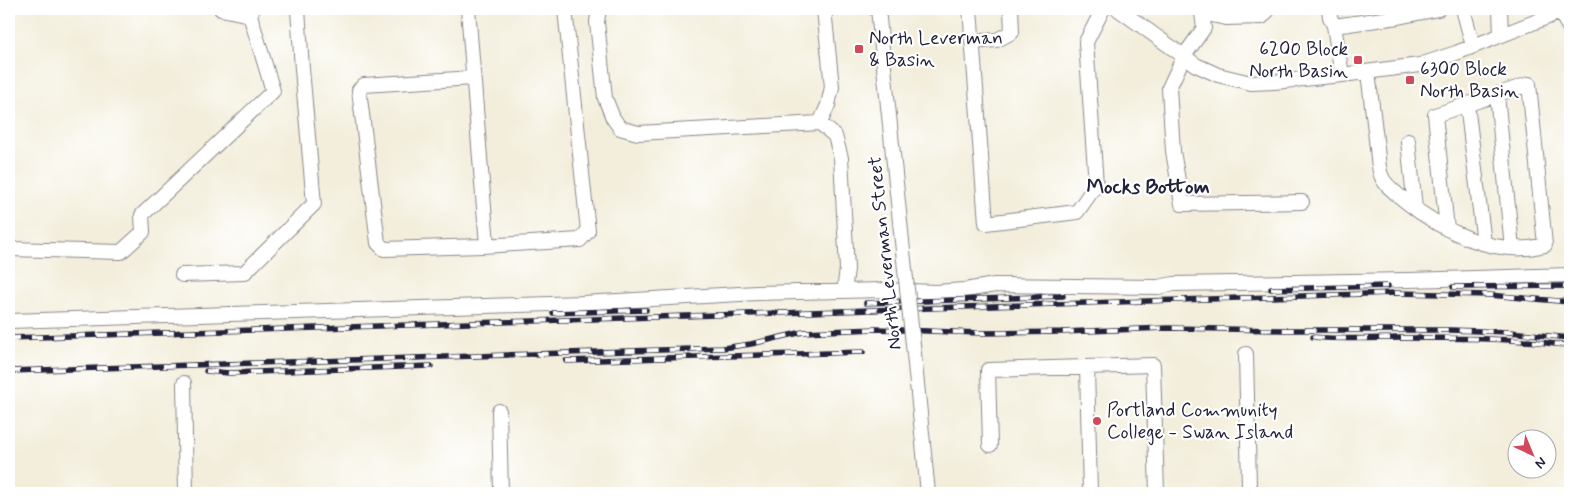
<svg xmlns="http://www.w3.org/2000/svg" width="1579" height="502" font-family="Mynerve,sans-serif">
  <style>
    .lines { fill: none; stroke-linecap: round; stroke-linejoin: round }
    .minor-casing { stroke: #8a888b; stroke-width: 16 }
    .minor { stroke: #fff; stroke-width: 14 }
    .rail-casing { stroke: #22223b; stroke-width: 5.5 }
    .rail { stroke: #fff; stroke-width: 4; stroke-dasharray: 11; stroke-linecap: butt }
    .minor-bridge-casing { stroke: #8a888b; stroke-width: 16; stroke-linecap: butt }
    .minor-bridge { stroke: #fff; stroke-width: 14 }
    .poi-dot { fill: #d1495b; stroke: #fff; stroke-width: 2 }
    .labels { text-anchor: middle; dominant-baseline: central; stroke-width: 4.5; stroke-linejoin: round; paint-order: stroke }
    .poi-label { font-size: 19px; fill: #22223b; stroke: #fff; text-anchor: start }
    .street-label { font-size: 19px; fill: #22223b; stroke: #fff }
    .neighbourhood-label { font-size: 20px; font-weight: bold; fill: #22223b; stroke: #fff }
  </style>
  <rect width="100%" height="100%" fill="#fff"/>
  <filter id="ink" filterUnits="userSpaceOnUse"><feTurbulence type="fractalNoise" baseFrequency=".02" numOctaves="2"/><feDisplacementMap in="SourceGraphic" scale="10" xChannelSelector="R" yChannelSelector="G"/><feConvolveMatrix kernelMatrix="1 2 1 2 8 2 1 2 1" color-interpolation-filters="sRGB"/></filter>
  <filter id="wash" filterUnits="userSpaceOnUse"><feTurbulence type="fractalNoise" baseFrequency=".0096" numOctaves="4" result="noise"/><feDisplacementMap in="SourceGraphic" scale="20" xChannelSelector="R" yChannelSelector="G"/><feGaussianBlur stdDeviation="1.12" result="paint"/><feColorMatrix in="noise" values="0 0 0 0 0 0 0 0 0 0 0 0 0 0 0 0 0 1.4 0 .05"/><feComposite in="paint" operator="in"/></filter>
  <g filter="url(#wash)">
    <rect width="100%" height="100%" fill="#f3eedb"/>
  </g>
  <g filter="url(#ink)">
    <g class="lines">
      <defs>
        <path id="minor" d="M221,9L250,15L253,9
          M468,9L487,245
          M599,9L597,22L605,98L613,118L620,128L638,133L820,123L828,105L832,87L824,9
          M878,9L903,251
          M970,9L986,223L1077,212L1096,185L1086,42L1103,9
          M1118,9L1196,65L1218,75L1251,83L1274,82L1342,75L1420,65L1456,53L1568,9
          M1269,9L1262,17L1226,18L1202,13L1204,28L1184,56L1169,88L1173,151L1182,204L1302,202
          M1329,9L1330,17L1334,26L1342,75
          M1463,9L1473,46
          M1500,9L1501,35
          M1560,12L1570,29
          M1334,26L1398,17L1438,9
          M972,42L997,40L1012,32L1011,9
          M1368,72C1371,97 1374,123 1377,148C1378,156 1378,167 1381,175C1384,185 1396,193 1404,200C1442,231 1495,258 1545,245L1529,84L1435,115L1447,229
          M473,78L364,85L359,90L378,243L384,249L482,246L580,240L588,231L565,9
          M1497,95L1512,248
          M1467,104L1484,243
          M820,123L835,136L841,158L847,269L844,291
          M1408,141L1415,208
          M9,249L121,252L143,232L142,215L273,91L250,15
          M182,275L244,273L314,204L302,69L298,9
          M9,321L583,303L757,293L883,290L935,292L965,290L995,285L1158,287L1174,284L1409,280L1570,275
          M914,354L928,493
          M1246,354L1249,486L1253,493
          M1087,367L1090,493
          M184,383L186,493
          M499,411L501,493
          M990,445L988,370L1153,365L1157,493"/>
      </defs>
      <use href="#minor" class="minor-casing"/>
      <use href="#minor" class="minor"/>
      <defs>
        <path id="rail" d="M1453,287L1570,286
          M1271,289L1388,286
          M866,303L1063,296
          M553,313L646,310
          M1313,337C1344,340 1375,338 1405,338C1461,338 1515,338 1570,346
          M9,338L1395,293L1489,295L1570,302
          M566,361L863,352
          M9,371L723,348L751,344L803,332L876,329L980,333L1061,332L1167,328L1283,330H1450L1510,332L1570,338
          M206,371L229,373L431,366"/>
      </defs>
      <use href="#rail" class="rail-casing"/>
      <use href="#rail" class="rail"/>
      <defs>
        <path id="minor-bridge" d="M903,251L914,354"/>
      </defs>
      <use href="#minor-bridge" class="minor-bridge-casing"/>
      <use href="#minor-bridge" class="minor-bridge"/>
    </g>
  </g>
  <g class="poi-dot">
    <rect x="854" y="44" width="10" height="10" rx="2.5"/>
    <rect x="1353" y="55" width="10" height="10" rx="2.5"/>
    <rect x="1405" y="75" width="10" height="10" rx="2.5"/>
    <circle cx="1097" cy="421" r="5"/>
  </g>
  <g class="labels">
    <g class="poi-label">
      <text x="869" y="38">North Leverman<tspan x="869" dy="22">&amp; Basin</tspan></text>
      <text x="1348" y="49" text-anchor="end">6200 Block<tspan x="1348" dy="22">North Basin</tspan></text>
      <text x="1420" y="69">6300 Block<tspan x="1420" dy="22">North Basin</tspan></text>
      <text x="1107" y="410">Portland Community<tspan x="1107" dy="22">College - Swan Island</tspan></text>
    </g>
    <g class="street-label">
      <text transform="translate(885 253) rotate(-96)">North Leverman Street</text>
    </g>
    <g class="neighbourhood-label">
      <text x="1148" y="187">Mocks Bottom</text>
    </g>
  </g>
  <rect width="1579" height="502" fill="none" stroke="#fff" stroke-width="30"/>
  <g transform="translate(1532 454) rotate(136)"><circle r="24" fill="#ffffff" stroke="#a7a7b1"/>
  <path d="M0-4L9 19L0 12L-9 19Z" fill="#d1495b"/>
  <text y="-8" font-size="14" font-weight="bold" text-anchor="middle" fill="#22223b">N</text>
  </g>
</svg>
